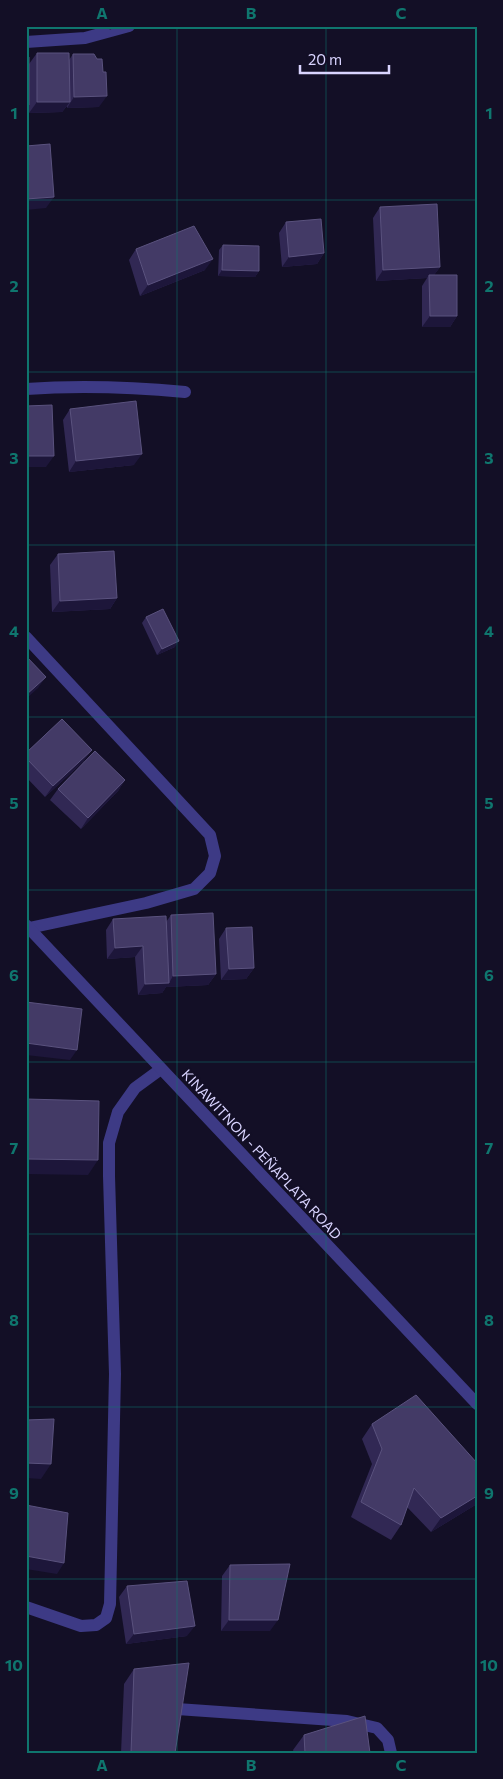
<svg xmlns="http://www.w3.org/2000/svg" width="503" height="1779" font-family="Commissioner,sans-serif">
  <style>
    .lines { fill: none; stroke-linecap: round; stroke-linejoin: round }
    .minor { stroke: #3d3a85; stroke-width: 12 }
    .tertiary { stroke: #3d3a85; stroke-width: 12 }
    .wall { fill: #312854 }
    .shaded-wall { fill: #1d163a }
    .building { fill: #433a66; stroke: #5a527e }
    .grid { fill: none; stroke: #0f766e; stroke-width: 1; stroke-opacity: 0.55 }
    .labels { text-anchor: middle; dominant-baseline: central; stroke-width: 4; stroke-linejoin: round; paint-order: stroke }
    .street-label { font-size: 14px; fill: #d9d4ff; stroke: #130f26 }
    .neatline { fill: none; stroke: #0f766e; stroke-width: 2 }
    .grid-label { font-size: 16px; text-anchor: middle; font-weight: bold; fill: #0f766e }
  </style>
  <rect width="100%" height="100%" fill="#130f26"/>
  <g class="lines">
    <path class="minor" d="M26,42L85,38L129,26
      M26,389C80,385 132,387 185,392
      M26,637L210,835L215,856L210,873L194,889L146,903L29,928
      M26,1607L81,1626L96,1625L106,1618L110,1604L115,1374L109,1176V1143L118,1112L135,1088L161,1069
      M177,1709L347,1721L377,1728L388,1740L391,1753"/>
    <path class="tertiary" d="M26,925L477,1404"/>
  </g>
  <path class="wall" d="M107,26H116L110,30Z
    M37,53L69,60L73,54L99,107L67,108V106L62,112L29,113V64Z
    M380,207L440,267L434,275L457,316L450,327H422V286L427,278L376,281L373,218Z
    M286,222L324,253L317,264L282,267L279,233Z
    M223,245L259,271L255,277L218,276L219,250Z
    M136,249L205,270L140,296L129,260Z
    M70,409L134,465L69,472L63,420Z
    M58,554L117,598L110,609L52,612L50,565Z
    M146,617L175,647L157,655L142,623Z
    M26,753L84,761L45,797L26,777Z
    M125,780L118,791L81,829L50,800L58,789Z
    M171,915L216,974L208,985L166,987L162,993L138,995L135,957L107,959L106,930L113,919L166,922Z
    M226,928L254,968L246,979L221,980L219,939Z
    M372,1424L477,1504L431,1532L407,1507L401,1525L391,1540L351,1517L372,1464L362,1439Z
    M230,1565L270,1631H221L222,1576Z
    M127,1586L187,1636L126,1644L119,1597Z
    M134,1669L175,1753H121L124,1684Z
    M304,1735L370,1753H294L293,1750Z"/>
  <path class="shaded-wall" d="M107,96L99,107L67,108L74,97Z
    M37,102H70L62,112L29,113Z
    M54,197L46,208L26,210V199Z
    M324,253L317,264L282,267L289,257Z
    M213,259L205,270L140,296L148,285Z
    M440,267L432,278L429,275L427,278L376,281L383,270Z
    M222,270L259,271L255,277L218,276Z
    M430,316H457L450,327H422Z
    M142,454L134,465L69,472L76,461Z
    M26,456H54L46,467H26Z
    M117,598L110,609L52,612L60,601Z
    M179,641L175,647L157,655L162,649Z
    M46,677L38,688L26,699V695Z
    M92,750L84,761L45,797L53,786Z
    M125,780L118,791L81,829L88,818Z
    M143,946L135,957L107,959L115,948Z
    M254,968L246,979L221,980L229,969Z
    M216,974L208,985L166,987L162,993L138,995L145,984L169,983L173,976Z
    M26,1043L77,1050L70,1060L26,1055Z
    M26,1159L98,1160L88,1175L26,1174Z
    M26,1463L51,1464L41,1479L26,1478Z
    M477,1496V1504L431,1532L441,1518Z
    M26,1556L64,1563L57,1574L26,1569Z
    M229,1620H278L270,1631H221Z
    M195,1626L187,1636L126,1644L134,1634Z"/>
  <path class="building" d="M37,53H69L70,102H37Z
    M73,54H94L97,59H102L103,72H106L107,96L74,97Z
    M26,57H29V105H26Z
    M50,144L54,197L26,199V146Z
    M437,204L440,267L383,270L380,207Z
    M321,219L324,253L289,257L286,222Z
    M194,226L213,259L148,285L136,249Z
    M223,245L259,246V271L222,270Z
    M429,275H457V316H430Z
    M136,401L142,454L76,461L70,409Z
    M52,405L54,456H26V406Z
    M114,551L117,598L60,601L58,554Z
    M163,609L179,641L162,649L146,617Z
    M26,656L46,677L26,695Z
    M62,719L92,750L53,786L26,758V753Z
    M95,751L125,780L88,818L58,789Z
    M213,913L216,974L173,976L171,915Z
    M166,916L169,983L145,984L143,946L115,948L113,919Z
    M252,927L254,968L229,969L226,928Z
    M26,1002L82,1009L77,1050L26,1043Z
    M26,1099L99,1101L98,1160L26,1159Z
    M416,1395L477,1463V1496L441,1518L414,1488L401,1525L361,1502L382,1449L372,1424Z
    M54,1419L51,1464L26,1463V1420Z
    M26,1505L68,1513L64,1563L26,1556Z
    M290,1564L278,1620H229L230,1565Z
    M187,1581L195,1626L134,1634L127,1586Z
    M189,1663L175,1753H131L134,1669Z
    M365,1716L370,1753H305L304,1735Z"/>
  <path class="grid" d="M177,26V1753M326,26V1753M26,200H477M26,372H477M26,545H477M26,717H477M26,890H477M26,1062H477M26,1234H477M26,1407H477M26,1579H477"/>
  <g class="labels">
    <g class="street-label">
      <text transform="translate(262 1154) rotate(47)">KINAWITNON - PEÑAPLATA ROAD</text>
    </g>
  </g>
  <rect width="503" height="1779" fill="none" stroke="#130f26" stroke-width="55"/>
  <path d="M300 65v8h89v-8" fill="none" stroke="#d9d4ff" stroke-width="2.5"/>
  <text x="308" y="65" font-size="15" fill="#d9d4ff" stroke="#130f26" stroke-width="4" paint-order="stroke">20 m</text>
  <rect x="28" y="28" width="448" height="1724" class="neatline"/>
  <g class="grid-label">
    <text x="102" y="19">A</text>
    <text x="251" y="19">B</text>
    <text x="401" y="19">C</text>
    <text x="14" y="119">1</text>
    <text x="489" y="119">1</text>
    <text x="14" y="292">2</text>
    <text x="489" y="292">2</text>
    <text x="14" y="464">3</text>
    <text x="489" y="464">3</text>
    <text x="14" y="637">4</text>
    <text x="489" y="637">4</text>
    <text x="14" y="809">5</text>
    <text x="489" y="809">5</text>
    <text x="14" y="981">6</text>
    <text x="489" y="981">6</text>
    <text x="14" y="1154">7</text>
    <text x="489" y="1154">7</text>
    <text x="14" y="1326">8</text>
    <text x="489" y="1326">8</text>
    <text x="14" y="1499">9</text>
    <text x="489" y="1499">9</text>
    <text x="14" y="1671">10</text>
    <text x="489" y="1671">10</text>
    <text x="102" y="1771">A</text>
    <text x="251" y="1771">B</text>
    <text x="401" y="1771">C</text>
  </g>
</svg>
